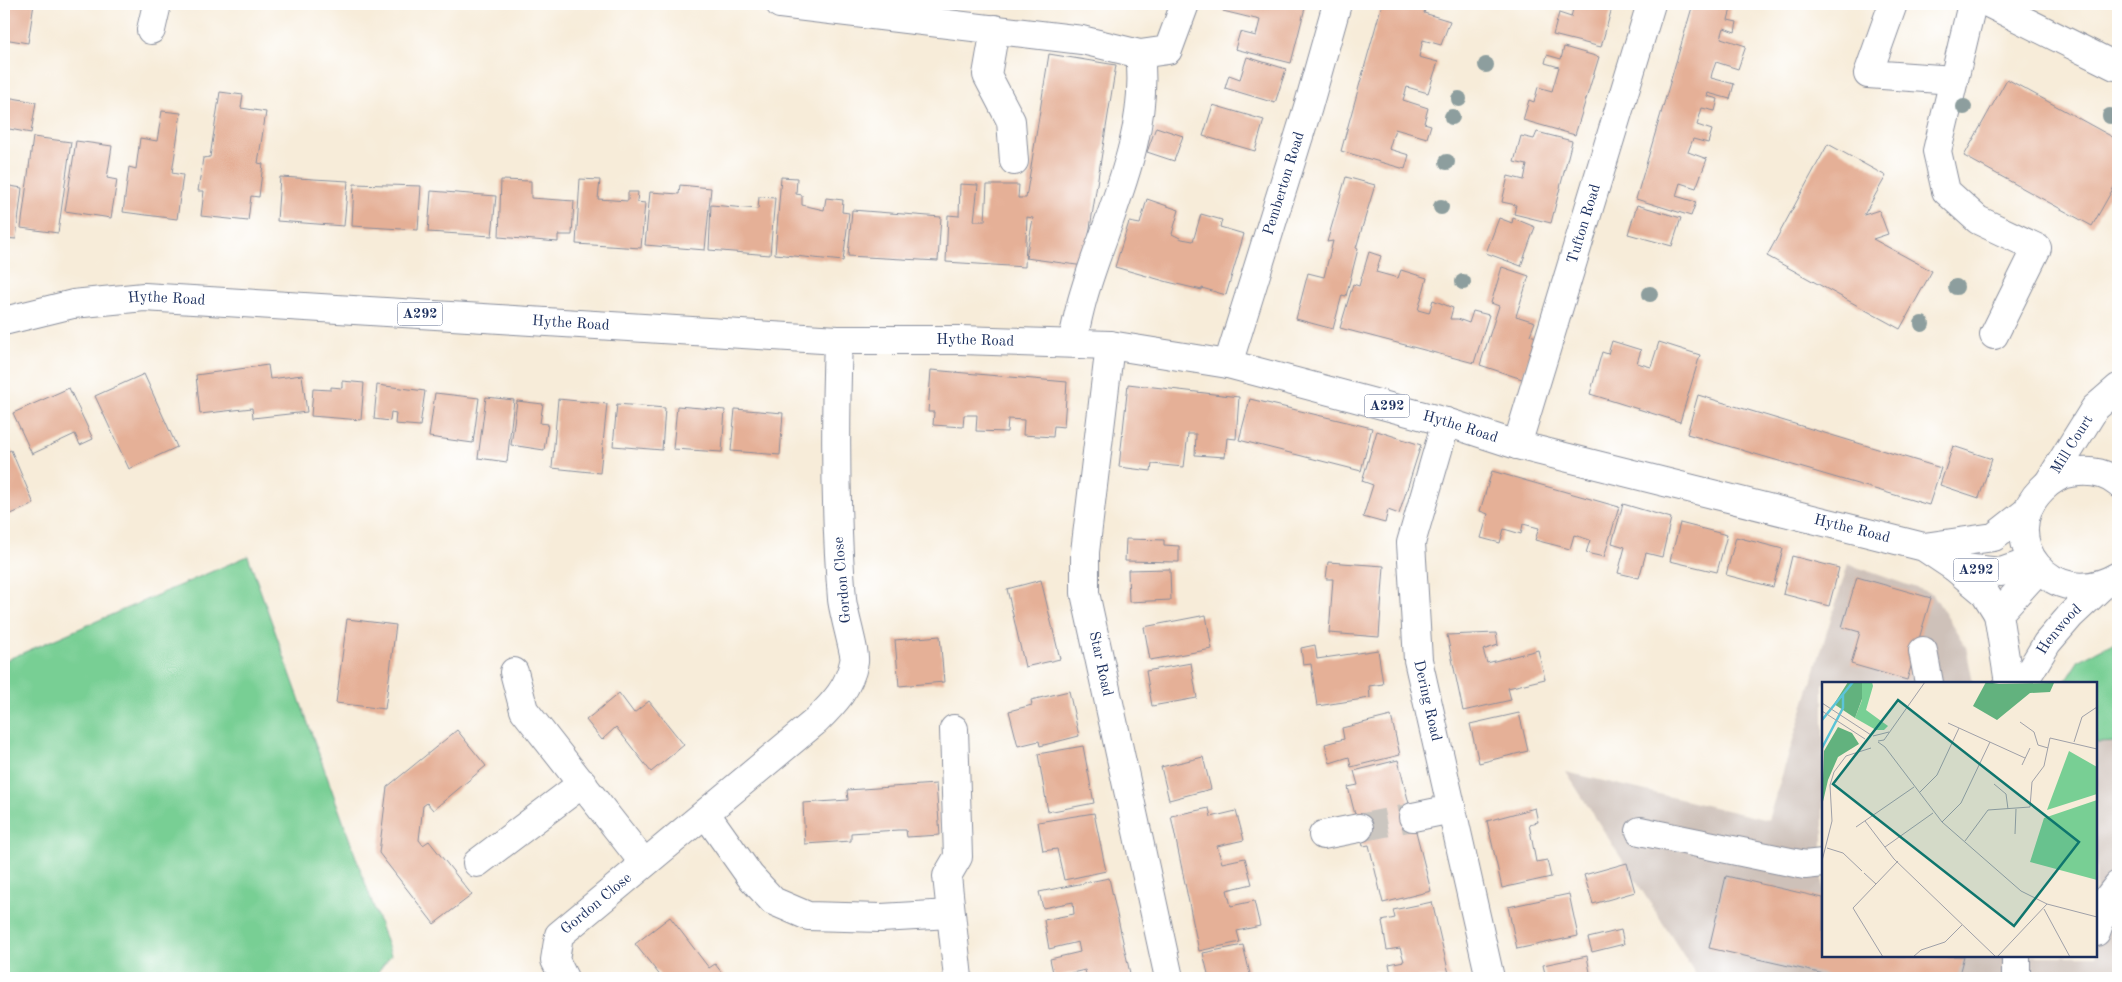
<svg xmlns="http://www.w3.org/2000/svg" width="2122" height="982" font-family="'Old Standard TT',serif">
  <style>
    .industrial { fill: #cec1b9 }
    .green { fill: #78cf94; stroke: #4a7f79 }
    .building { fill: #e5b097 }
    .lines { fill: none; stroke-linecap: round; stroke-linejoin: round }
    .minor-tunnel { stroke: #cbc6c0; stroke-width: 28; stroke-dasharray: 28 14; stroke-linecap: butt }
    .minor-casing { stroke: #898e9c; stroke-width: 30 }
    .major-casing { stroke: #898e9c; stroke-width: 30 }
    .minor { stroke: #fff; stroke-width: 28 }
    .major { stroke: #fff; stroke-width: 28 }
    .tree { fill: #8d9e9e }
    .labels { text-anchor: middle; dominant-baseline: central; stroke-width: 4.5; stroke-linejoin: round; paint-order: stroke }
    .shield { fill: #fff; stroke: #5f6d8e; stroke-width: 1 }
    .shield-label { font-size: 14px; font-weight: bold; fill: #1b2f5e }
    .street-label { font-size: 15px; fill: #1b2f5e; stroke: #fff }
    .inset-river { fill: none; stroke: #5bc4d7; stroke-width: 2.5 }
    .inset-road { fill: none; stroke: #9fa0a8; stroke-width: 1 }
    .view { fill: #0f766e; fill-opacity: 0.15; stroke: #0f766e; stroke-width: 2.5 }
    .inset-edge { fill: none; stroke: #1b2f5e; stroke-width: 2.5 }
  </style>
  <rect width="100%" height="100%" fill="#fff"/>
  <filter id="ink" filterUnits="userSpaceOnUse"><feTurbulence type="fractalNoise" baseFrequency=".02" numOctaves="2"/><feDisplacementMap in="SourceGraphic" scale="10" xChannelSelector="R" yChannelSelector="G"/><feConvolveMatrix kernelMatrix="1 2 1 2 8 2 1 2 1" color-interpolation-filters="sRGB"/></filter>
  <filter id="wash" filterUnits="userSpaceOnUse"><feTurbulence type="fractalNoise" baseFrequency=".0096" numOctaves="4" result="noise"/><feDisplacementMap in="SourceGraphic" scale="20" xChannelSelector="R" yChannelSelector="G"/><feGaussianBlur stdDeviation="1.12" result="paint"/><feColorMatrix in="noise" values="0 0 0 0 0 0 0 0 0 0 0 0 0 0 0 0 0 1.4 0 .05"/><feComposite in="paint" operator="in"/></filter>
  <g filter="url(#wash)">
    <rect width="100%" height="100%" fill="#f7ecd9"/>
    <path class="industrial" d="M1848,564L1933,594L1966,647L1973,683H1823V956H2096V743L2118,742V978H1698L1566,772L1768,820Z"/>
    <path class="green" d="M248,556L391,955L373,978H4V661Z
      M2118,643V742L2096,743V683H2064L2079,660L2111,644Z"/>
    <g id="blocks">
      <path class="building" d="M4,4H34L28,43L4,39Z
        M1225,4H1306L1291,63L1235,49L1240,32L1256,36L1260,20L1223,11Z
        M1382,4H1420L1426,5L1424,13L1450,21L1441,45L1423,40L1419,57L1438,62L1428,93L1407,87L1403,100L1428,108L1424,123L1431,125L1427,138L1395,129L1389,149L1409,155L1405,169L1341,151Z
        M1561,4H1613L1601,47L1553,35L1559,13L1571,17L1573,9L1561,6Z
        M1693,4H1746L1744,9L1732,5L1728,20L1737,22L1735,32L1724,28L1721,38L1746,46L1738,69L1716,62L1712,73L1711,78L1734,84L1730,99L1708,93L1707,96L1718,99L1715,111L1702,108L1697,125L1712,130L1708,143L1693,139L1688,152L1707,159L1696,188L1680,183L1676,196L1696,202L1691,216L1636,199Z
        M1564,47L1599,57L1575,135L1523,120L1529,100L1534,102L1538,87L1552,91L1559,67L1545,63L1547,55L1561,59Z
        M1049,54L1116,65L1084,266L1026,258L1033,218L1027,217L1025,267L946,262L948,215L959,216L960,184L978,185L974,221H985L987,185H1019L1018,198H1026Z
        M1247,57L1286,69L1275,103L1225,88L1229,75L1240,79Z
        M2007,79L2118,140V180L2092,226L1964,156Z
        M220,92L243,95L241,108L266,112L258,163L263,164L259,197L251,196L248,221L201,216L204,191H198L203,158L210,157Z
        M6,97L36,102L31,133L4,128Z
        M1213,105L1264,120L1255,151L1203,136Z
        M162,111L181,113L172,173L183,175L177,219L123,212L129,167L136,169L140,138L157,141Z
        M1156,127L1183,136L1174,161L1147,152Z
        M1537,132L1572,141L1551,223L1514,214L1516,205L1502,202L1508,176L1524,180L1527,165L1514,162L1521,136L1534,139Z
        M33,137L71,142L58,233L21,228Z
        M76,141L112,146L107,178L117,180L111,218L65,211Z
        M1828,144L1886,176L1864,215L1879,210L1888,234L1873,239L1932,271L1900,329L1767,256Z
        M4,172H6L4,185L22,188L16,239L4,238Z
        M280,177L348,181L344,226L277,221Z
        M781,177L797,178L796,194L802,195V205L824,210L826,198L843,200L842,212L849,213L843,261L775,254Z
        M1346,177L1375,185L1356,248L1358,249L1346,296L1342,295L1333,329L1296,319L1308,273L1324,277L1333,241L1327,242Z
        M580,179L600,180L598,199L628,201V192H638L637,202L645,203L641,248L576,244Z
        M501,180L531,181V198L574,201L572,235H558V242L499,237Z
        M354,184L421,186L418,230L352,226Z
        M680,185L711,188L705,250L645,245L650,192L679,194Z
        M431,191L496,196L492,236L428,232Z
        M759,197L775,198L770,255L709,250L711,205L758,209Z
        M1147,199L1179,210L1172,234L1182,239L1193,241L1201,214L1222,220L1220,227L1244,234L1226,295L1202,288V290L1168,282L1115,267L1129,222L1140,224Z
        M1637,205L1681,218L1672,246L1628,234Z
        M852,210L941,217L938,261L848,256Z
        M1499,218L1512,223L1513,218L1535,227L1521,266L1486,253Z
        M1369,252L1381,256L1376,272L1398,278L1401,270L1427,278L1418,310L1429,313L1433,300L1453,308L1450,319H1458L1469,323L1473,311L1489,315L1474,363L1340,328L1353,284L1359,286Z
        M1502,267L1529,276L1516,316L1535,322L1530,335L1536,337L1522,379L1480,365L1499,306L1491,303Z
        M1612,341L1641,350L1637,363L1651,367L1659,342L1700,355L1680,422L1590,394L1602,352L1608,354Z
        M268,365L270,379L302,375L307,412L253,418L252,408L200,414L196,375Z
        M931,370L1067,382L1064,427L1054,426L1053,437L1023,435L1024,420L1008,419L1007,432L976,431L977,415H964L963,427L933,425L934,412H928Z
        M144,374L177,447L129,469L95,396Z
        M342,381L364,383L361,420L311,416L313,389L331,390V387L342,388Z
        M1128,384L1239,397L1236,439L1227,438L1225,457L1195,455L1196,434H1188L1184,467L1152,464L1151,471L1119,467Z
        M377,385L425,391L420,426L395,424L396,413L391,412L390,421L374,419Z
        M69,388L93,439L80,445L75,434L32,454L13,413Z
        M435,393L479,398L473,443L429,437Z
        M1698,395L1941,468L1929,505L1687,434Z
        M486,397L514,400L507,462L478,458Z
        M558,399L607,404L600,473L552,468Z
        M1250,399L1372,428L1361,471L1239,440Z
        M517,401L543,404L540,423L548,424L544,450L511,445Z
        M617,404L665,408L662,450L613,446Z
        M677,406L725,410L722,452L673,449Z
        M735,409L783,413L780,455L731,451Z
        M1377,431L1421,445L1399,514L1388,510L1385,523L1363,517L1373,485L1362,481Z
        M1953,446L1992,459L1979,498L1940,485Z
        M4,449L5,453L11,450L34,504L4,517Z
        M1492,471L1619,507L1604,557L1586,553L1590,540L1574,535L1570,549L1535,540L1539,528L1523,524L1521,534L1504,529L1500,543L1481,538L1488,514L1480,511Z
        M1623,504L1671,518L1662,557L1646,553L1639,578L1618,573L1625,547L1612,543Z
        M1680,523L1727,535L1717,572L1670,561Z
        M1736,537L1783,549L1773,587L1726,575Z
        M1126,539L1164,540V545L1179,546V562L1125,561Z
        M1792,556L1839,568L1829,606L1783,594Z
        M1328,562L1384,566L1379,637L1329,633L1333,579H1326Z
        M1170,569L1171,600L1129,602L1128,570Z
        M1857,577L1931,598L1907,680L1851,664L1860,632L1842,627Z
        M1041,580L1060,659L1025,667L1007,589Z
        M1206,615L1212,649L1150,660L1144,627Z
        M347,619L396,625L385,709L336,703Z
        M1496,633L1498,645L1483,650L1487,663L1538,650L1545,679L1508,688L1511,700L1463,711L1447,635Z
        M940,636L944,682L899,686L895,640Z
        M1315,645L1317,659L1378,650L1383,684L1369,686L1370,698L1317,706L1311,664L1303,665L1301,648Z
        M1191,663L1197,698L1152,706L1146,671Z
        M1069,691L1079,736L1040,746L1039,741L1018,746L1009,711L1032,705L1031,700Z
        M619,693L634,713L649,701L684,745L651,772L616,727L602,740L586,720Z
        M1519,713L1528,751L1479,763L1470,724Z
        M1391,716L1400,755L1351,767L1349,757L1330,763L1325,744L1344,739L1342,728Z
        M457,730L486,766L433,810L427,803L423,806L419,840L423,845L429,841L472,895L434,924L379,853L387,787Z
        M1083,746L1094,803L1048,812L1038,754Z
        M1203,757L1211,789L1169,800L1161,767Z
        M1398,760L1431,891L1383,903L1369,845L1363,846L1348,787L1358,785L1354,771Z
        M936,784L940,835L907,837L906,830H898L851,833V841L805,844L803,803L848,800L847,790Z
        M1209,808L1211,817L1236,811L1244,840L1217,846L1222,863L1245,858L1252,884L1227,890L1231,906L1254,901L1260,926L1237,931L1240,942L1199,951L1171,816Z
        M1535,808L1538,822L1529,824L1536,862L1547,860L1551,877L1502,888L1487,821Z
        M1094,813L1106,871L1064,880L1057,849L1043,851L1038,822Z
        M1627,863L1635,892L1593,904L1584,875Z
        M1726,876L1823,898V956H1964L1958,978H1842L1709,948Z
        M1109,878L1131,978H1087L1085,970L1054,977L1050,959L1080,952L1078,942L1049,949L1044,920L1074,914L1073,902L1043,908L1039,892Z
        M1569,894L1578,936L1517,949L1508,907Z
        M1432,902L1450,978H1392L1389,964L1404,961L1400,948L1387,950L1382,921L1395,918L1393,910Z
        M670,917L709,968L715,964L726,978H662L635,944Z
        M1621,930L1624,944L1592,952L1588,938Z
        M1243,945L1251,978H1209L1203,953Z
        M1587,956L1591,978H1546L1543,965Z"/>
    </g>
  </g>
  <g filter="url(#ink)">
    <use href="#blocks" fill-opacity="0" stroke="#898e9c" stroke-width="1"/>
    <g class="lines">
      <path class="minor-tunnel" d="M1359,828L1413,817"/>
      <defs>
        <g id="minor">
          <path d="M780,4L1082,40L1140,54"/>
          <path d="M1893,4L1868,74L1954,80"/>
          <path d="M1972,4L1937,151L1946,191L1978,220L2037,248L1994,335"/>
          <path d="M1990,4L2115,66"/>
          <path d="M995,29L987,75L1011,121L1014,161"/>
          <path d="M151,30L157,4"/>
          <path d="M1072,343C1076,327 1079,310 1084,294C1107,216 1150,138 1140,54L1168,50L1185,4"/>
          <path id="s1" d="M1110,345L1085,552V593L1169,978"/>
          <path id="s2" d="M1228,364L1308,107L1337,4"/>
          <path id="s3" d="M1446,422L1411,543L1418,660L1490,978"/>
          <path id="s4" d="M1517,445L1651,4"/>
          <path id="s5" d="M2049,482L2095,408L2118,388"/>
          <path d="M1954,567L1985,593L1998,614"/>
          <path d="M1923,651L1929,683"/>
          <path d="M514,672L524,710L644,863"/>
          <path d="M2009,683L1998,614L2039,569"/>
          <path id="s6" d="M2023,683L2047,643L2071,615L2104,584"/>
          <path d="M954,729L958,857L947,876L958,978"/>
          <path d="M706,814L750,876L773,901L808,916L881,918L950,914"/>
          <path d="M1413,817L1452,809"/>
          <path d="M1640,831L1805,865L1823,863"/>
          <path d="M1323,835L1359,828"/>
          <path d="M477,863L583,783"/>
          <path d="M2096,932L2108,898L2118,885"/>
          <path id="s7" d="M564,978L555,960L559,935L816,721C834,703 849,688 854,662C856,654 843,612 842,599C835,513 835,426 838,340"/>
          <path d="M2016,978V956"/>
        </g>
        <g id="major">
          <path id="s8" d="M4,321L73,304L144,297L838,340H961L1110,345L1228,364L1446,422L1517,445L1924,547L1954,567L2001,572L2033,561"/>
          <path d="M2118,483C2105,472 2088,470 2071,473C2060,474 2050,481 2042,489C1993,538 2052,615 2118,576"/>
          <path d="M1924,547L1994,537L2026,512"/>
        </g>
      </defs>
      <use href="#minor" class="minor-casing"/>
      <use href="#major" class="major-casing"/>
      <use href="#minor" class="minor"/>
      <use href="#major" class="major"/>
    </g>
    <g class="tree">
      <circle cx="1486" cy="65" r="8"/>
      <circle cx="1459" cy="99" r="8"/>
      <circle cx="1964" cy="107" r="8"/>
      <circle cx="2110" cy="116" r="8"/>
      <circle cx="1452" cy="117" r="8"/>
      <circle cx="1447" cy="162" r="8"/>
      <circle cx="1441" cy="207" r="8"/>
      <circle cx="1463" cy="282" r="8"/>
      <circle cx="1956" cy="287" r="8"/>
      <circle cx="1650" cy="294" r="8"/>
      <circle cx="1922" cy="324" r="8"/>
    </g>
  </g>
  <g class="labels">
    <g class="shield">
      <rect x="397.5" y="302.5" width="45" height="23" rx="4"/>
      <rect x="1364.5" y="394.5" width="45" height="23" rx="4"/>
      <rect x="1953.5" y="558.5" width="45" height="23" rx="4"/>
    </g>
    <g class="shield-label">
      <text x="420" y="314">A292</text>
      <text x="1387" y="406">A292</text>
      <text x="1976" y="570">A292</text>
    </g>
    <g class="street-label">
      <text stroke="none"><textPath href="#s2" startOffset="189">Pemberton Road</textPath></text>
      <text stroke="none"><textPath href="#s4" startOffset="231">Tufton Road</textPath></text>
      <text stroke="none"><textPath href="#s8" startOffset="165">Hythe Road</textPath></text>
      <text stroke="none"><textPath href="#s8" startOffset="570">Hythe Road</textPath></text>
      <text stroke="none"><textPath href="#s8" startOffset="975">Hythe Road</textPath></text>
      <text stroke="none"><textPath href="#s8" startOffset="1470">Hythe Road</textPath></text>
      <text stroke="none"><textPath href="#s5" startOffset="44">Mill Court</textPath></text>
      <text stroke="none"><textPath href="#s8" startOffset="1875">Hythe Road</textPath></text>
      <text transform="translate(843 580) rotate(-95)">Gordon Close</text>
      <text stroke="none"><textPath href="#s6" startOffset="65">Henwood</textPath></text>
      <text stroke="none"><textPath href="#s1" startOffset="322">Star Road</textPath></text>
      <text stroke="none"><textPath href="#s3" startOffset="285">Dering Road</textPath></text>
      <text stroke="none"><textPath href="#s7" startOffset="94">Gordon Close</textPath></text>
    </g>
  </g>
  <g transform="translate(1822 682)">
    <rect width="275" height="275" fill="#f7ecd9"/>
    <path d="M40,0H50L51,4L44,28L66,44L62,48H54L33,36L40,18ZM247,69L275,85V112L225,128ZM275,118V198L208,180L222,136Z" fill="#78cf94"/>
    <path d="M26,0H40V17L33,36L12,22ZM164,0L177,2L232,1L228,10L208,11L175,38L151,24ZM16,45L30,51L37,62L16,75L6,98L0,124L2,69Z" fill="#62b27e"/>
    <path class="inset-river" d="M0,38L31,0M0,66L21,26V12"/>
    <path class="inset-road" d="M0,21L49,53M0,29L43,57M198,40L212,50L216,63L226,66M126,41L203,76M51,54L67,50M56,59L62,58L103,0M56,60L63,65L120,140L199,209L225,222L275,235M252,60L260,35L275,25M200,83L208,66M172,102L184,112L186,127M97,111L115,93L137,46M43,139L72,177L174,275M120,140L139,121L168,60M34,145L92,105M193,152L194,127M143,159L166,128L208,125L210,100L222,84L228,56L275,67M63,165L111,131M5,166L21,171L40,189M0,179L10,139L8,103L12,90L24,74L49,66M42,191L54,202M222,227L248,275M61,275L31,226L76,179M91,275L99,268L123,260L140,243M175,275L225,222"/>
    <path class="view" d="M76,18L257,160L192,244L11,102Z"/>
    <rect width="275" height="275" class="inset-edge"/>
  </g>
  <rect width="2122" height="982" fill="none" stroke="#fff" stroke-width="20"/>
</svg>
